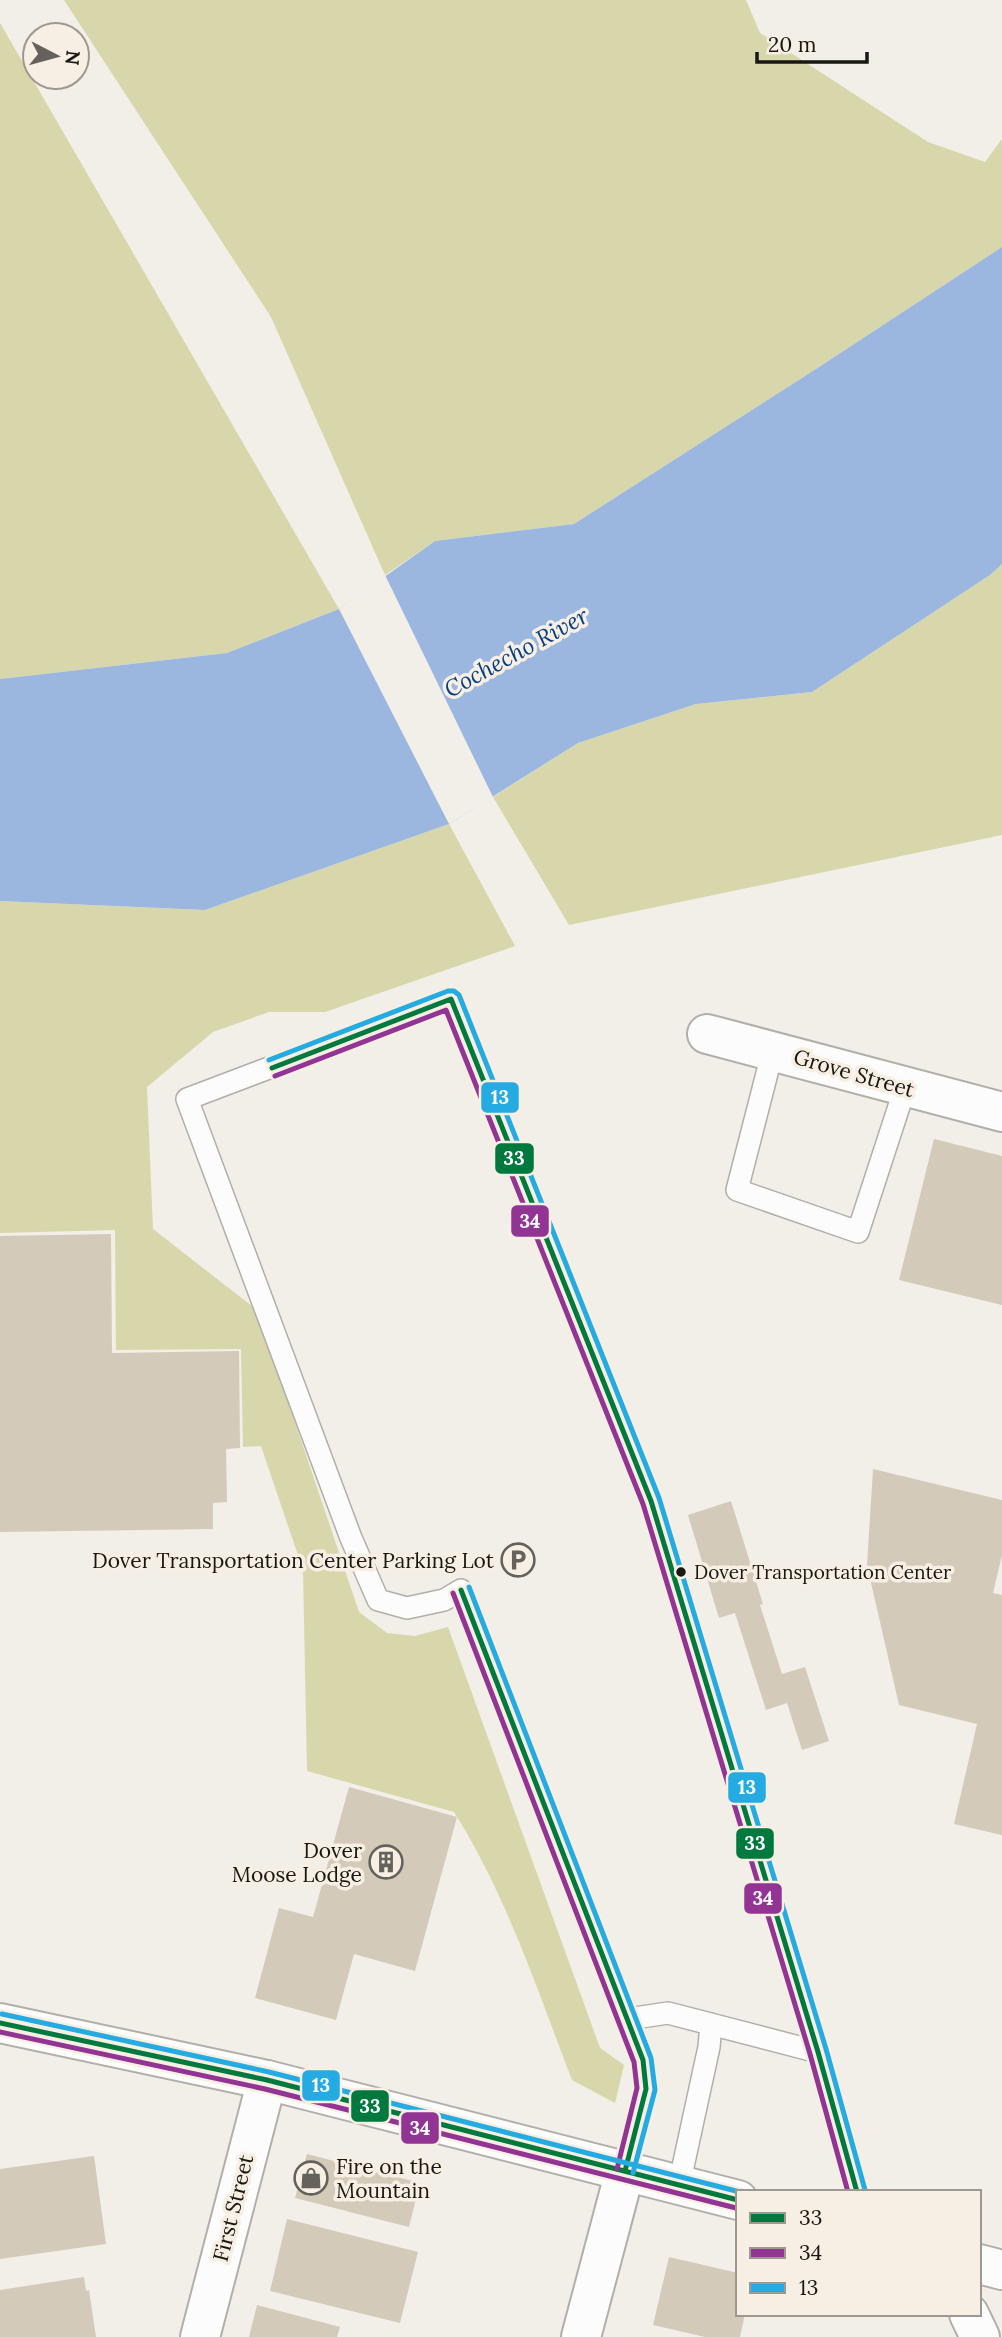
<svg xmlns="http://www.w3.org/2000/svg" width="1002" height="2337" font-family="Lora,serif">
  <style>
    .forest { fill: #d7d7ab }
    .water { fill: #9bb7df }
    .pier { fill: #f2eee8 }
    .building { fill: #d4caba }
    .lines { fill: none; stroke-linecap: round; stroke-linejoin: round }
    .service-casing { stroke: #b2afaa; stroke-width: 24 }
    .minor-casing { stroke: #b2afaa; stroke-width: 42 }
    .tertiary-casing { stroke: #b2afaa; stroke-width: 42 }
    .service { stroke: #fdfcfc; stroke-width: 21 }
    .minor { stroke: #fdfcfc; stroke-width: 38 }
    .tertiary { stroke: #fdfcfc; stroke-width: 38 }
    .bus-1-casing { stroke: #f7efe3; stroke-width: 10 }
    .bus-2-casing { stroke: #f7efe3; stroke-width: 10 }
    .bus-3-casing { stroke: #f7efe3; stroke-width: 10 }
    .bus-1 { stroke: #00793e; stroke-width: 5 }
    .bus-2 { stroke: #913493; stroke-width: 5 }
    .bus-3 { stroke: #24abe2; stroke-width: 5 }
    .bus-dot { fill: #191713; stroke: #f7efe3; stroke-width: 2.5 }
    .labels { text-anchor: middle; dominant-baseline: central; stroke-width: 7; stroke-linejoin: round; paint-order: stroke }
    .bus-label { font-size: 19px; fill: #191713; stroke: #f7efe3; text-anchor: start }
    .street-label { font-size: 21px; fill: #191713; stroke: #f7efe3 }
    .poi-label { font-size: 21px; fill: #191713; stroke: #f7efe3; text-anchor: end }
    .water-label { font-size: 23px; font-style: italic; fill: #063e83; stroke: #f7efe3 }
    .line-badge { stroke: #f7efe3; stroke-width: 2.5 }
    .badge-label { font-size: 19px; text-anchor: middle; font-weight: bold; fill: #fff }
  </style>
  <rect width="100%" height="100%" fill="#f2eee8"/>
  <path class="forest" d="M64,0H746L760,33L928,142L985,162L1002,139V247L816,369L574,524L435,541L385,575L271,317Z
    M0,23L339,609L227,653L0,679Z
    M1002,564V835L569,925L493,797L578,743L696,704L812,692L990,575Z
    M449,824L515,946L325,1012H269L213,1032L147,1087L153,1229L257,1310L359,1612L387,1633L415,1636L448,1627L600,2048L624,2065L615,2103L572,2080C537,1989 506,1894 454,1812L307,1771L303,1570L261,1446L243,1447L241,1349L116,1350L115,1230L0,1233V901L205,910Z"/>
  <path class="water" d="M1002,247V564L990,575L812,692L696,704L578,743L449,824L205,910L0,901V679L227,653L339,609L435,541L574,524L816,369Z"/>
  <path class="pier" d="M385,575L493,797L449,824L339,609Z"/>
  <path class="building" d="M934,1139L1002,1156V1305L899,1280Z
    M111,1234L112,1353L239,1351L240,1448L226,1449L227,1502L213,1503V1529L0,1532V1236Z
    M873,1469L1002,1500V1555L993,1593L1002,1595V1835L954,1824L977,1724L899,1705L867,1565Z
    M731,1501L763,1604L760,1605L782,1674L805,1667L829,1741L802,1750L787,1703L766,1710L735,1613L719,1618L688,1515Z
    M349,1787L457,1817L415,1971L354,1954L336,2020L255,1998L279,1908L313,1917Z
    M307,2154L334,2161L335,2156L364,2163L363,2168L420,2183L409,2227L295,2198Z
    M94,2156L106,2244L0,2259V2169Z
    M287,2219L418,2252L400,2323L270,2291Z
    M669,2257L738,2273V2314H745L740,2337H705L653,2325Z
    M84,2277L86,2291L89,2290L96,2337H0V2290Z
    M257,2305L340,2327L337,2337H249Z"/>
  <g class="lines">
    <defs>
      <path id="service" d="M773,1050L737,1190L858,1232L905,1088
        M628,2019L668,2013L818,2052
        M625,2171L646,2089L643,2060L461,1590L444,1600L407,1608L378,1600L351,1538L187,1099L451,999L651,1501L818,2052L857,2192
        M679,2185L709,2047L711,2024"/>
      <path id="minor" d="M707,1034L1002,1112
        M969,2314L980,2337
        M200,2337L267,2080
        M581,2337L625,2171"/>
      <path id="tertiary" d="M0,2023L267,2080L738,2200
        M979,2264L1002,2270"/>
    </defs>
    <use href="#service" class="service-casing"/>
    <use href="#minor" class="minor-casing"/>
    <use href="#tertiary" class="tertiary-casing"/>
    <use href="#service" class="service"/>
    <use href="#minor" class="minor"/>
    <use href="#tertiary" class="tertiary"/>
    <defs>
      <path id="bus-1" d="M272,1068L451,999L651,1501L818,2052L857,2192
        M461,1590L643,2060L646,2089L625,2171
        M0,2023L267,2080L738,2200"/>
      <path id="bus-2" d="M275,1076L446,1010L643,1504L810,2054L848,2192
        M453,1593L634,2062L637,2088L617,2169
        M0,2032L265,2089L736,2208"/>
      <path id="bus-3" d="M269,1060L448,991H454L459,995L659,1498L826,2049L865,2190
        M469,1587L651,2058L655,2090L633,2173
        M2,2014L269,2072L740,2192"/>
    </defs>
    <use href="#bus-1" class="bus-1-casing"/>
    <use href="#bus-2" class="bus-2-casing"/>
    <use href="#bus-3" class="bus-3-casing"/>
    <use href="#bus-1" class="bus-1"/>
    <use href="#bus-2" class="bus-2"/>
    <use href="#bus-3" class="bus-3"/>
  </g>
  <defs>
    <symbol id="parking-ring" viewBox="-11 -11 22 22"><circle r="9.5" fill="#f7efe3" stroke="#65625e" stroke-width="1.5"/><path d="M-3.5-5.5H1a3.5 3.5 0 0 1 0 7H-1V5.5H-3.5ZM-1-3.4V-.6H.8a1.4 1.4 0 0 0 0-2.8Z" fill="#65625e"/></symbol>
    <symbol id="building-ring" viewBox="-11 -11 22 22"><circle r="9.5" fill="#f7efe3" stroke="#65625e" stroke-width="1.5"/><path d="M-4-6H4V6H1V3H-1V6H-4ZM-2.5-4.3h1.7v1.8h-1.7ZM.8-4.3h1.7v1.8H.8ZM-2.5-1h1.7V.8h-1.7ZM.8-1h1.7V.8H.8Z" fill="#65625e"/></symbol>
    <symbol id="shop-ring" viewBox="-11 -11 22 22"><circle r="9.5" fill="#f7efe3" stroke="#65625e" stroke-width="1.5"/><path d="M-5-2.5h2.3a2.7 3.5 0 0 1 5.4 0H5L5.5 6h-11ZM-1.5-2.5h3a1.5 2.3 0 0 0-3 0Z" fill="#65625e"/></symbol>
  </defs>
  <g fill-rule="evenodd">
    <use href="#parking-ring" x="499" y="1541" width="38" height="38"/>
    <use href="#building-ring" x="367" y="1843" width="38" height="38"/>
    <use href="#shop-ring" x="292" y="2159" width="38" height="38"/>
  </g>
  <circle class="bus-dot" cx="681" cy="1572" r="6"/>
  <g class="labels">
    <g class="bus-label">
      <text x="694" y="1572">Dover Transportation Center</text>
    </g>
    <g class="street-label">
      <text transform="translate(854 1073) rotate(16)">Grove Street</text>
      <text transform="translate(233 2208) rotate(-76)">First Street</text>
    </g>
    <g class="poi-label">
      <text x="494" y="1560">Dover Transportation Center Parking Lot</text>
      <text x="362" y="1850">Dover<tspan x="362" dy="24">Moose Lodge</tspan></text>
      <text x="336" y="2166" text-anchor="start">Fire on the<tspan x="336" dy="24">Mountain</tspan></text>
    </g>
    <g class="water-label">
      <text transform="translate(516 652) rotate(-29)">Cochecho River</text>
    </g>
  </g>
  <g class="line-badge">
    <rect x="480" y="1081" width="40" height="33" rx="7" fill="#24abe2"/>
    <rect x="494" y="1142" width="41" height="33" rx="7" fill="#00793e"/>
    <rect x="510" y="1204" width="40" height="34" rx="7" fill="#913493"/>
    <rect x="727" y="1771" width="40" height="33" rx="7" fill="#24abe2"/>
    <rect x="735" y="1827" width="40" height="33" rx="7" fill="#00793e"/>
    <rect x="743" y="1882" width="40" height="33" rx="7" fill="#913493"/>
    <rect x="301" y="2069" width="40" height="33" rx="7" fill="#24abe2"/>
    <rect x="350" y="2089" width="40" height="34" rx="7" fill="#00793e"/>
    <rect x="400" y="2111" width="40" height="34" rx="7" fill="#913493"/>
  </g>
  <g class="badge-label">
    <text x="500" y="1104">13</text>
    <text x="514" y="1165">33</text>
    <text x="530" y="1228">34</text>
    <text x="747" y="1794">13</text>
    <text x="755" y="1850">33</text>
    <text x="763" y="1905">34</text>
    <text x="321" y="2092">13</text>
    <text x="370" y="2113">33</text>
    <text x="420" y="2135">34</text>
  </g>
  <rect x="736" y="2190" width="245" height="126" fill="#f7efe3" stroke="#9e9990" stroke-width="2"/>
  <rect x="750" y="2213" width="35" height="10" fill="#00793e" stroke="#9e9990" stroke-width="2"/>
  <text x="799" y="2225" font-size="21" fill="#191713">33</text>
  <rect x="750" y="2248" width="35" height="10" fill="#913493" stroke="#9e9990" stroke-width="2"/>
  <text x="799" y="2260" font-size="21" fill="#191713">34</text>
  <rect x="750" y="2283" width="35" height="10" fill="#24abe2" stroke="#9e9990" stroke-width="2"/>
  <text x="799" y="2295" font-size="21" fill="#191713">13</text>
  <g transform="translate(56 56) rotate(96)"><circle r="33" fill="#f7efe3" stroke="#9e9990" stroke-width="2"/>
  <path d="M0-5L12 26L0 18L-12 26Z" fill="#65625e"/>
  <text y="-10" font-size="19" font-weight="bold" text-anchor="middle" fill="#191713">N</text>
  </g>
  <path d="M757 52v10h110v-10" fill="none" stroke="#191713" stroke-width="3.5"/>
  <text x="768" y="52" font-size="21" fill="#191713" stroke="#f7efe3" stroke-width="5" paint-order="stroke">20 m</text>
</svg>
